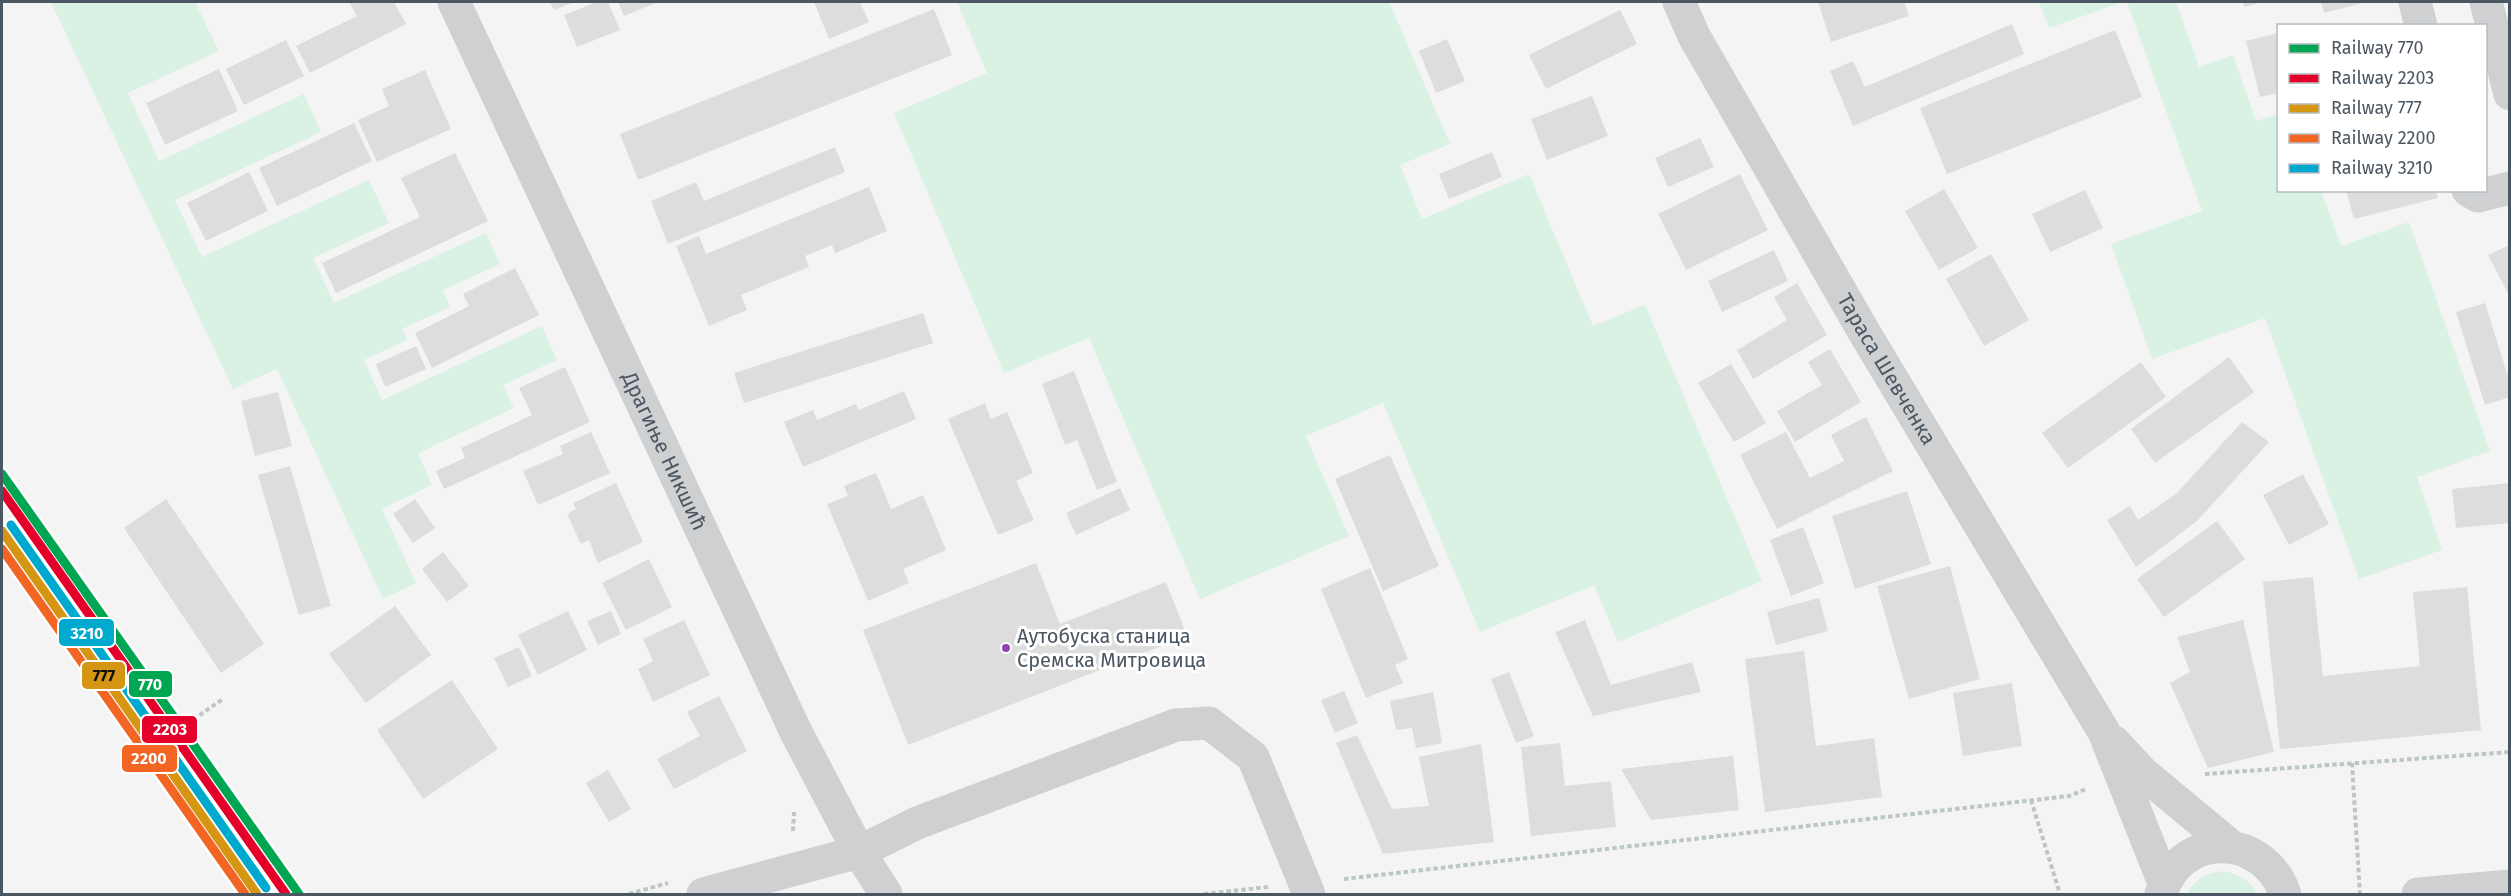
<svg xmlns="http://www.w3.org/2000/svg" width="2511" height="896" font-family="'Fira Sans',sans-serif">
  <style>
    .green { fill: #d9f2e3 }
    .building { fill: #ddddde }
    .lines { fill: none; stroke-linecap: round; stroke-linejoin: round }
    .path { stroke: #bcc7c4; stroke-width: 4; stroke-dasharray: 4.5 3; stroke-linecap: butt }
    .minor { stroke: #ced0d2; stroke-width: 33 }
    .rail-1-casing { stroke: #fff; stroke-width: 14 }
    .rail-2-casing { stroke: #fff; stroke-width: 14 }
    .rail-3-casing { stroke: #fff; stroke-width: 14 }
    .rail-4-casing { stroke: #fff; stroke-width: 14 }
    .rail-5-casing { stroke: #fff; stroke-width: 14 }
    .rail-1 { stroke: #00a651; stroke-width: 9 }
    .rail-2 { stroke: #e4002b; stroke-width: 9 }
    .rail-3 { stroke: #d49613; stroke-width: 9 }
    .rail-4 { stroke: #f26522; stroke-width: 9 }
    .rail-5 { stroke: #00a9ce; stroke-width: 9 }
    .bus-dot { fill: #8e44ad; stroke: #fff; stroke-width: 2 }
    .labels { text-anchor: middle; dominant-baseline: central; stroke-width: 6; stroke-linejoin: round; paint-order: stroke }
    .bus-label { font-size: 20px; fill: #4a5661; stroke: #fff; text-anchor: start }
    .street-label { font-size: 21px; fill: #4a5661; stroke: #fff }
    .line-badge { stroke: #fff; stroke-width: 2 }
    .badge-label { font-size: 16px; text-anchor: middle; font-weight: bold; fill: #fff }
    .pale-badge-label { font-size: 16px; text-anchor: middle; font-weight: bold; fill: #111 }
  </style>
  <rect width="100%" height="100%" fill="#f4f4f4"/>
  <path class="green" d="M51,2H195L219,51L128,93L159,161L304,94L321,132L175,200L202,257L369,180L389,223L313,258L334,303L486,233L500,264L443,290L450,307L402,329L407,340L364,360L382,400L542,326L557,360L503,385L514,408L418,453L432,485L382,509L416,583L383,599L277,369L233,389Z
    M957,2H1389L1450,144L1400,165L1422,219L1529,174L1593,326L1645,305L1762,581L1618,642L1594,585L1480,632L1383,403L1306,436L1349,536L1200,599L1089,338L1004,373L894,113L987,73Z
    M2039,2H2123L2049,28Z
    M2127,2H2176L2199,67L2233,55L2256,121L2278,114V190L2321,191L2341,246L2409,222L2490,451L2417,477L2442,550L2359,579L2265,318L2152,359L2111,244L2202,211Z
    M2223,871C2238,874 2251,880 2257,894H2187C2194,879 2206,873 2223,871Z"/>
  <path class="building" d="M349,2H394L406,24L310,73L296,46L357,16Z
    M550,2H575L554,10Z
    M597,2H608L620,30L577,47L564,15Z
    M618,2H658L624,16Z
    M814,2H860L869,22L829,39Z
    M1818,2H1904L1909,16L1831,42Z
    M2243,2H2263L2244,7Z
    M2321,2H2367L2324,13Z
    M934,9L952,55L638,180L620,134Z
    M1620,10L1637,44L1546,89L1529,55Z
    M2012,24L2024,54L1853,126L1830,71L1853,61L1865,87Z
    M2115,30L2142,97L1947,174L1920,108Z
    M2278,33V93L2260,97L2246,41Z
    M1447,39L1465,81L1436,93L1419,51Z
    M286,40L304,76L244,105L226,69Z
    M219,69L238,111L165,145L146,103Z
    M425,70L451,129L377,162L358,120L389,106L382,89Z
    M1592,96L1608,136L1547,160L1531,119Z
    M354,123L372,161L277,206L259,168Z
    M1700,138L1714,167L1668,187L1655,158Z
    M835,147L845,172L668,244L651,201L696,182L704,201Z
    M1492,152L1502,177L1449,199L1439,174Z
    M455,153L488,221L336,293L322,263L420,217L401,178Z
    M249,172L268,211L206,241L187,203Z
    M1740,174L1768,230L1686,270L1658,214Z
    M869,187L887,231L835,253L832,245L805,256L809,267L741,295L747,310L709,326L676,246L699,236L706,254Z
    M1944,189L1978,248L1939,270L1905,211Z
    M2085,190L2103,228L2050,252L2032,214Z
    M2346,190H2436L2438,198L2354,219Z
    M2510,245V297L2488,255Z
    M1774,250L1788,281L1722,312L1708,281Z
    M1991,254L2029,320L1984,346L1946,279Z
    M515,268L539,315L432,368L415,333L469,306L463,294Z
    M1797,283L1827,335L1753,379L1737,350L1787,320L1774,297Z
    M2485,303L2510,383V397L2485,405L2456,312Z
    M923,313L933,343L744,403L734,373Z
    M416,346L426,369L385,387L376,364Z
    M1830,349L1861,402L1795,442L1777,411L1822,385L1808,362Z
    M2229,357L2254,392L2155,463L2131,429Z
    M2141,362L2166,397L2068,468L2042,433Z
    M1731,364L1766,423L1734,442L1698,383Z
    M565,367L590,422L444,489L436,471L465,458L461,448L532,415L519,388Z
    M1074,371L1117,482L1097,490L1077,440L1065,445L1042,384Z
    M904,391L916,419L803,467L784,422L813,410L817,420L856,404L859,410Z
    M278,392L292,446L255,456L241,401Z
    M985,403L991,419L1007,412L1033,473L1016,481L1034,520L998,535L948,419Z
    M1866,417L1893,471L1777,529L1740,455L1786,432L1810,478L1844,461L1831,435Z
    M2242,422L2269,442L2197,521L2136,567L2107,520L2130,506L2138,520L2176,494Z
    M591,432L610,473L538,505L523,471L563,454L560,446Z
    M1390,455L1439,566L1383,591L1335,479Z
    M290,466L331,606L299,615L258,475Z
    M876,473L891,509L923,495L946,550L903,569L909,583L868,601L827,504L848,496L844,486Z
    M2303,474L2329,524L2289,545L2263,495Z
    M616,483L643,542L598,563L589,540L581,544L567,514L576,509L573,503Z
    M2510,483V523L2456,528L2452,489Z
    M1120,488L1130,510L1076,535L1066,513Z
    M1907,491L1931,564L1855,589L1832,516Z
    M166,499L264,644L221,673L124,528Z
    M415,499L435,528L413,543L393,514Z
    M2217,521L2245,559L2164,617L2137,579Z
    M1803,527L1824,583L1791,596L1770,540Z
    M443,552L469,586L447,602L422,569Z
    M649,559L672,607L626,630L602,583Z
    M1036,563L1060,624L1166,582L1187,636L908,745L863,630Z
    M1950,566L1980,679L1909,699L1877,586Z
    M1370,568L1408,659L1395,665L1403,683L1366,698L1321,589Z
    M2313,577L2323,676L2420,666L2413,592L2467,587L2481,730L2280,749L2263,582Z
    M1819,598L1828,631L1776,645L1767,612Z
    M395,606L431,655L366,703L329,654Z
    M568,611L587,650L538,675L518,635Z
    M611,611L621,634L598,645L587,621Z
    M684,620L710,675L653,702L638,669L653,661L643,639Z
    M1585,620L1611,685L1692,662L1701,692L1593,716L1555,632Z
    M2243,620L2274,752L2208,768L2170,683L2190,672L2177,637Z
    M519,647L532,676L508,687L494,658Z
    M1804,651L1816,746L1874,738L1882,797L1765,812L1745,659Z
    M1509,672L1534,736L1516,743L1491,679Z
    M452,680L498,749L423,799L377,730Z
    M2012,683L2022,746L1963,756L1953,693Z
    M1344,691L1358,723L1335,733L1321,700Z
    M1433,692L1442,743L1416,748L1412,728L1396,730L1390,701Z
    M719,696L747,751L674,789L657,759L700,736L687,712Z
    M1357,735L1392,809L1429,806L1419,757L1481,744L1494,842L1383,854L1336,743Z
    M1560,743L1565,786L1611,781L1616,827L1531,836L1521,747Z
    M1733,756L1739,810L1651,820L1621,769Z
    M608,770L631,809L609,822L586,783Z"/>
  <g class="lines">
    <path class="path" d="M181,728L223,699
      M2352,763L2360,894
      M2205,774L2510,752
      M2031,800L2060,894
      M793,831L794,812
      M1344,879L2069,796L2086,789
      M629,894L668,883
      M1204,894L1268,887"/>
    <g class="minor">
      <path id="s1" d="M454,2L796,732L859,852L886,894"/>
      <path id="s2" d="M1679,2L1694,36L1864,332L2104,732L2164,883"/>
      <path d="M2415,2L2421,26"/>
      <path d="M2486,2L2510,94"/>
      <path d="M2468,190L2478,196L2510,188"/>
      <path d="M2114,742L2143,773L2232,847"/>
      <path d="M703,894L859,852L917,823L1176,725L1209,723L1253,757L1309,894"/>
      <path d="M2161,894C2180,830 2264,832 2285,894"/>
      <path d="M2418,894L2510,886"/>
    </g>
    <defs>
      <path id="rail-1" d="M2,474L299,894"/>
      <path id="rail-2" d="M2,491L286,894"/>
      <path id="rail-3" d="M2,531L257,894"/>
      <path id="rail-4" d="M2,549L245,894"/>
      <path id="rail-5" d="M11,525L266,888"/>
    </defs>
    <use href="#rail-1" class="rail-1-casing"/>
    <use href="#rail-2" class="rail-2-casing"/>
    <use href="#rail-3" class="rail-3-casing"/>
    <use href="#rail-4" class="rail-4-casing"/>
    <use href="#rail-5" class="rail-5-casing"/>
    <use href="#rail-1" class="rail-1"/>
    <use href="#rail-2" class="rail-2"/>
    <use href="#rail-3" class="rail-3"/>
    <use href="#rail-4" class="rail-4"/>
    <use href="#rail-5" class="rail-5"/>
  </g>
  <circle class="bus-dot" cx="1006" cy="648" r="5"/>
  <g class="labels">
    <g class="bus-label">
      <text x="1017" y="636">Аутобуска станица<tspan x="1017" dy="24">Сремска Митровица</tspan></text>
    </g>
    <g class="street-label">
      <text stroke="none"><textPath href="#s2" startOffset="422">Тараса Шевченка</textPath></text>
      <text stroke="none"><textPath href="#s1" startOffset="496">Драгиње Никшић</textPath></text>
    </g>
  </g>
  <g class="line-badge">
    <rect x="58" y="618" width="57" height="29" rx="6" fill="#00a9ce"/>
    <rect x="81" y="661" width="45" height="29" rx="6" fill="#d49613"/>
    <rect x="128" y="670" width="45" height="28" rx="6" fill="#00a651"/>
    <rect x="141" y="715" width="57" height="29" rx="6" fill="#e4002b"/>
    <rect x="121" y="744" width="57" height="29" rx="6" fill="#f26522"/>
  </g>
  <g class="badge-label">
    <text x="87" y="639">3210</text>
    <text x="150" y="690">770</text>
    <text x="170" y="735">2203</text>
    <text x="149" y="764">2200</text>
  </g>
  <g class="pale-badge-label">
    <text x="104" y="681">777</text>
  </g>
  <rect width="2511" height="896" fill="none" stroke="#4a5661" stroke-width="6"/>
  <rect x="2277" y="24" width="210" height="168" fill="#ffffff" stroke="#b7bbc0" stroke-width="1.5"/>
  <rect x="2289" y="44" width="30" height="9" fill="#00a651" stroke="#b7bbc0" stroke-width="1.5"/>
  <text x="2331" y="54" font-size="18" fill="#4a5661">Railway 770</text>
  <rect x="2289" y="74" width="30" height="9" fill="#e4002b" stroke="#b7bbc0" stroke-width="1.5"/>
  <text x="2331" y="84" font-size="18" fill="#4a5661">Railway 2203</text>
  <rect x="2289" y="104" width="30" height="9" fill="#d49613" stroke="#b7bbc0" stroke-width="1.5"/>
  <text x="2331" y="114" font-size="18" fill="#4a5661">Railway 777</text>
  <rect x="2289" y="134" width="30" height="9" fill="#f26522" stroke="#b7bbc0" stroke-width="1.5"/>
  <text x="2331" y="144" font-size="18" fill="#4a5661">Railway 2200</text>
  <rect x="2289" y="164" width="30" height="9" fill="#00a9ce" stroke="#b7bbc0" stroke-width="1.5"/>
  <text x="2331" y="174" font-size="18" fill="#4a5661">Railway 3210</text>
</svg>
